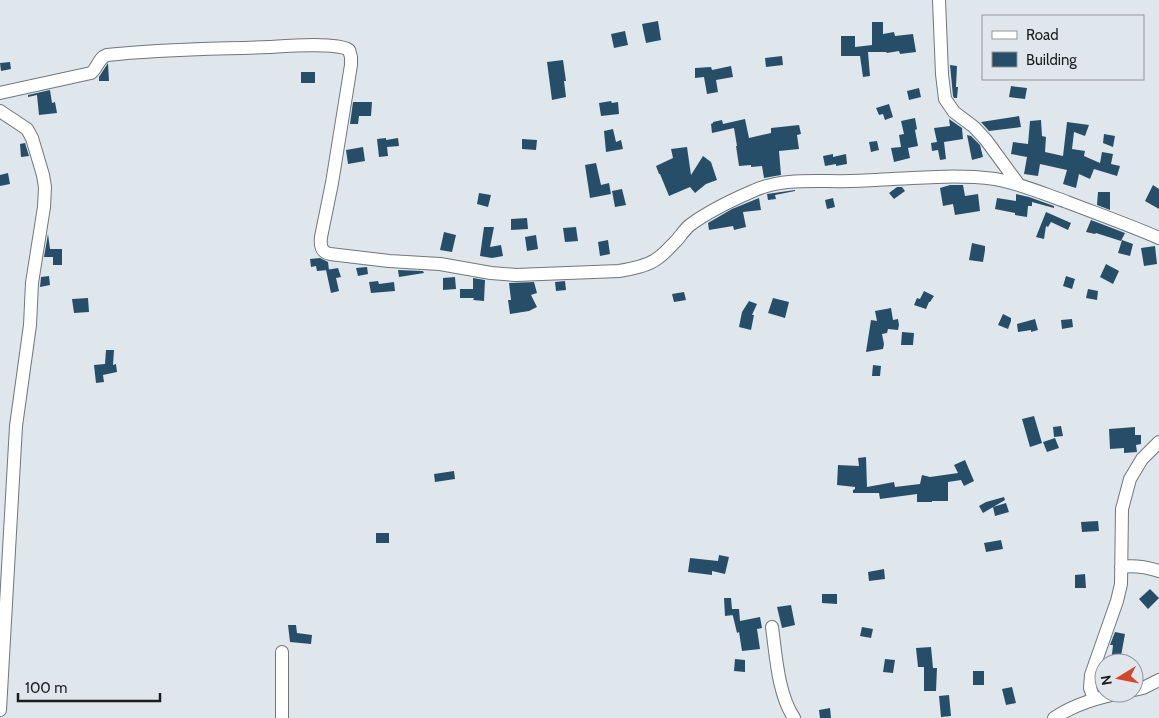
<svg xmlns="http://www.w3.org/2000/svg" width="1159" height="718" font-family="Cabin,sans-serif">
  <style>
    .building { fill: #274e68 }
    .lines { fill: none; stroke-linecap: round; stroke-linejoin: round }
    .minor-casing { stroke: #70767a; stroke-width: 14 }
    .minor { stroke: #fff; stroke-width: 12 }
  </style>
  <rect width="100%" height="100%" fill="#e0e7ec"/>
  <path class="building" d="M658,21L661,40L646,43L642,24Z
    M872,22H883V34L894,32L895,36L913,34L916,52L900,54L899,51L887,53L886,52H868L870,76L863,77L860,56H841V36H855V47L872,45Z
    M625,31L628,45L614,48L611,34Z
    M782,56L783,65L766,67L765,58Z
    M563,60L566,81H564L566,97L552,100L547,62Z
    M10,62L11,69L1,71L0,63Z
    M108,63L109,81H99V77Z
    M950,65L957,66L956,87H958L957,98H954L953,96Z
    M731,66L733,77L716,80L718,92L707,94L704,77L695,78V68L711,67L712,70Z
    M301,72H315V83H301Z
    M1011,86L1027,88L1025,99L1009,97Z
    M919,88L921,97L909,100L907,91Z
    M50,90L52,103L55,102L57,113L39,115L37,95L28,97V95Z
    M611,101L612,103L618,102L619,114L601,116L599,103Z
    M353,102H372L371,116H359L358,124H350Z
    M889,104L893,117L885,120L883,114L879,115L876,108Z
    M1019,116L1021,127L989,131L981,122Z
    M915,118L917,129L915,130L918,146L908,148L910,158L894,162L891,148L901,147L899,135L904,134L901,121Z
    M745,119L749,138L771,133V128L799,125L801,134L797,135L799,149L779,151L781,175L764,178L762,166L751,167V165L739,166L736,146H737L734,128L712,133L711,124L713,123V122L722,120L723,124Z
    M949,119L962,128L963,139L944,142L946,159L940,160L938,150L932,151L931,143L937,142L934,128L950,126Z
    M1041,120L1042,136L1046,137L1045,152L1063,156L1067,122L1089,125L1085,136L1074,132L1072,149L1085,151L1084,156L1100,163L1102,152L1113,154L1111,164L1120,166L1117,176L1094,169L1090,179L1079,174L1076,188L1063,184L1067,170L1040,164L1038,176L1024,174L1027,157L1011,154L1013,142L1028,144L1030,121Z
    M613,129L616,142L621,140L623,149L606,152L604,131Z
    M1104,134L1115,136L1113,147L1103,143Z
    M967,135L971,136L980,145L983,157L972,160Z
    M386,138V140L398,138L399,146L387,147L388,156L379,157L377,139Z
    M522,139L537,140L536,150L522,149Z
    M877,141L879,150L871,152L869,142Z
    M25,143L29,156L21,157L20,144Z
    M363,147L365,161L348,164L346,150Z
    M687,147L691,175L703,156L711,162L717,180L706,184L695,193L690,187L669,196L660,174H659L656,166L673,158L671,149Z
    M833,154V157L846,154L847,164L836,166V164L825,166L823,156Z
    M596,163L601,185L609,183L611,194L590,198L585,165Z
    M8,173L10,184L0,186V175Z
    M950,185H963L965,196L978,194L980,211L955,215L953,204L943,206L940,188Z
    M1153,185L1159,189V209L1145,201Z
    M897,187H902L905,191L894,199L889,193Z
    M622,189L626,205L615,207L612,191Z
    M795,190V191L775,195L776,199L768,200L767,194Z
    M1098,192H1110V210L1097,205Z
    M479,193L491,195L488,207L477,204Z
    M1016,194L1029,197L1054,206V208L1032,202V206H1028L1027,217L1015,215V213L995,209L997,198L1016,201Z
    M759,198L761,210L743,212L746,227L734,230L733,226L709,230L708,223L732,209Z
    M833,198L835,207L827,209L825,200Z
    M1046,212L1071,223L1068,230L1051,222L1048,227L1046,226L1044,239L1036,237Z
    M527,218L528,229L511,230V219Z
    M1091,220L1125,233L1121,241L1096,233L1095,234L1086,232Z
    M484,227H494L490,247L501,245L503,256L492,258L480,256Z
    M576,227L578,241L565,242L563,228Z
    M444,232L456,235L452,252L440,250Z
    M48,234L50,249H62V265H53V257H44Z
    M536,235L538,249L527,251L525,237Z
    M608,240L610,254L600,256L598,242Z
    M1122,240L1133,244L1130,256L1118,253Z
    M972,243L985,246V250L983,262L969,260Z
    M1155,246L1157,264L1144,266L1141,248Z
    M320,258L328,262L329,270L317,271L316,266L311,267L310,259Z
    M1106,264L1119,271L1113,284L1100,277Z
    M367,267L368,274L358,276L356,268Z
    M338,268L341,277L336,278L339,291L331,293L326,270Z
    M398,270L423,271L424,273L399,277Z
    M49,276L50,285L40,287L41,277Z
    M1066,276L1075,279L1072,289L1063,286Z
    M455,277L456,289L443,290V278Z
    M473,278L485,280L484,301L473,300L474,298H460V289H473Z
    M378,281L379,284L394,282L395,291L371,293L369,282Z
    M565,281L566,290L556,291L555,282Z
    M534,282L537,293L531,295L537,307L529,311L510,314L508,300H511L509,283Z
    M1088,289L1098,291L1097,300L1086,298Z
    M924,291L934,296L930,302H929L926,309L914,305L917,298L920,299Z
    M684,292L686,300L674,302L672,294Z
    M88,298L89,312L74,313L72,299Z
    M773,298L789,302L785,318L768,313Z
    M749,301L757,304L752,315H754L751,330L739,327L742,312Z
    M891,308L893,320L898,319L899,325L898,330L888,329L887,333L882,334L884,344L883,349L866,352L871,320L877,321L875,311Z
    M1003,314L1011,318V321L1008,329L998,325Z
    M1035,319L1038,330L1031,332V330L1018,332L1017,324Z
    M1072,319L1073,327L1062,329L1061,320Z
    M902,332L914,333L913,345H901Z
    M106,350H114L113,365L116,364L117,372L103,375L104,382L96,383L94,365L105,364Z
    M873,365L881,366L880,376H872Z
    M1034,416L1042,443L1030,447L1022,419Z
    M1061,426L1063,436L1054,437L1053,427Z
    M1135,427V435H1141V444L1136,445L1137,452L1124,453V448L1110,449L1109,429Z
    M1055,438L1059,448L1047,452L1043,442Z
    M866,457L867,487L894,482L895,487L920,484L922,475L930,477L958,473L954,465L965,460L974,481L964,486L961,480L948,482V501H932V502H917V494L880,499L879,493H853V490L855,489V487L837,485L838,465L859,466L858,458Z
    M454,471L455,479L435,482L434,474Z
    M1004,497L1005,500L983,513L979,506L986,502Z
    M1006,503L1009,512L995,516L993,507Z
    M1098,521L1099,531L1082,532L1081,522Z
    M376,533H389V543H376Z
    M1001,540L1003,549L986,552L984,543Z
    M719,555L729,557L725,574L712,571V575L688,572L690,558L718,561Z
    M884,569L885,579L869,581L868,572Z
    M1085,574L1086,588H1075V575Z
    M1150,589L1159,598L1148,609L1139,599Z
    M822,594H837V604L822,603Z
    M724,598H731L732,609H739L740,621L760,617L762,628L757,629L760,649L742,651L739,632L737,633L732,612L733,615L725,616Z
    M791,605L795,625L782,628L777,607Z
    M288,625H296L297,633L312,635L311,644L290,642Z
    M862,627L873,629L871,638L860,636Z
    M1115,632L1125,634L1121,656H1122L1121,663H1111L1113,645H1110Z
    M931,647L933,668H937L936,691H924V667H918L916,648Z
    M735,659L745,660V672L734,671Z
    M885,659L895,660L893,673L883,672Z
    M973,671H984V685H973Z
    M1012,687L1016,703L1006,705L1002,689Z
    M949,695L951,716L941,717L939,696Z
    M830,708L831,718H820L819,710Z"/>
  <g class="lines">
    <defs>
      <path id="minor" d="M939,0L942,74L945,99L954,112L974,127L986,140L1019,185
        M0,93L91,73C98,68 98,58 107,55C161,49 215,49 269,47C286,46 336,42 349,50L351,57V65L332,183L321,237C320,246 321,252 330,254L389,261L440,264L491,273L516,275L619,271C631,269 648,266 658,258C664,254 670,247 675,242C680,237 684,230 690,225C709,211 732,200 753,191C783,177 819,182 851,181C899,180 947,173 995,179C1019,183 1044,194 1067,202C1098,214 1129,225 1159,238
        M0,111L27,129L32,138L43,175L45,187L44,207L32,283L30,325L16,426L0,710
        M1121,567C1135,565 1146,567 1159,571
        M772,627C776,656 778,694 794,718
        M1134,690L1143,688L1159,680
        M1094,699L1090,688L1091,675L1117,601L1121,584L1122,509L1130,479L1142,459L1159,442
        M282,718V652
        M1054,718C1075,704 1097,698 1121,693"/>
    </defs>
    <use href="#minor" class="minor-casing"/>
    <use href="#minor" class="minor"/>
  </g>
  <rect x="982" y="15" width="162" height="65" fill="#e0e7ec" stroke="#91979a"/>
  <rect x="992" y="31" width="25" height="8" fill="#ffffff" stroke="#91979a"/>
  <text x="1026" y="40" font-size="15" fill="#1b1e1f">Road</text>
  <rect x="992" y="52" width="25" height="15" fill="#274e68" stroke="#91979a"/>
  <text x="1026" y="65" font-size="15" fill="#1b1e1f">Building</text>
  <g transform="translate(1119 678) rotate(260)"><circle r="24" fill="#e0e7ec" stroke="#91979a"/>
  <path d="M0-4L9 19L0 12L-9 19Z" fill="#d2462e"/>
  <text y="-8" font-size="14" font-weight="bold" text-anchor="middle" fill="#1b1e1f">N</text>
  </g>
  <path d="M18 693v8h142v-8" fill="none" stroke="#1b1e1f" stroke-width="2.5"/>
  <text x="25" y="693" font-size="15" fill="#1b1e1f" stroke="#e0e7ec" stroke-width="4" paint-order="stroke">100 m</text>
</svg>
